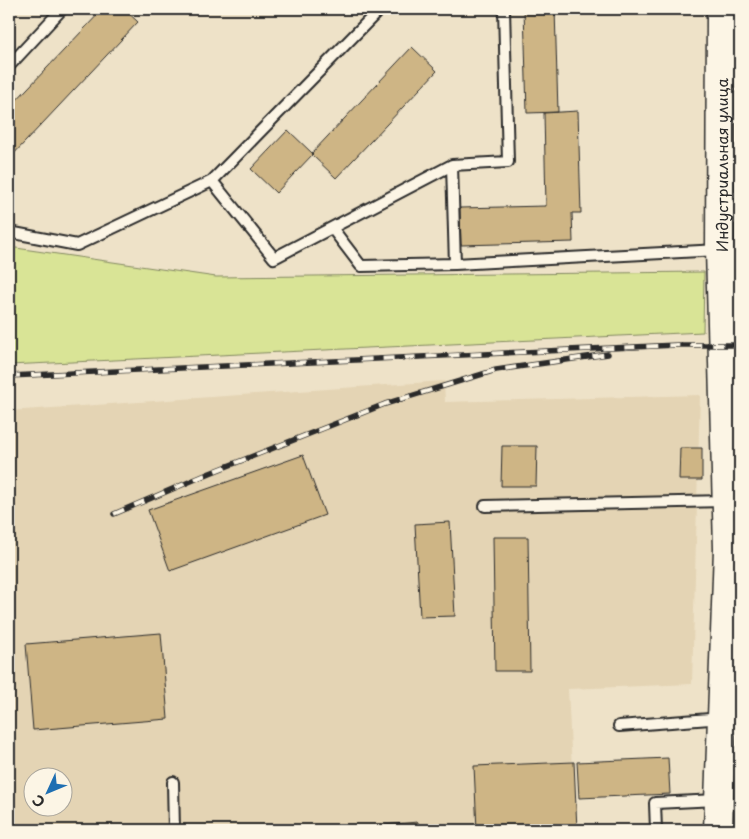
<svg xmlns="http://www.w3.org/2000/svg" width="749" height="839" font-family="'Playpen Sans',sans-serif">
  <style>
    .built { fill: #e4d4b4; fill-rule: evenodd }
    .green { fill: #d9e496; stroke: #828860 }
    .building { fill: #ceb585; stroke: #2b2b2b }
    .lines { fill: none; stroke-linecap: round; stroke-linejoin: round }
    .service-casing { stroke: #2b2b2b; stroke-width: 14 }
    .secondary-casing { stroke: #2b2b2b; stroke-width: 31 }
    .service { stroke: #fcf5e5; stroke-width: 10 }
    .secondary { stroke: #fcf5e5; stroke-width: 28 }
    .rail-casing { stroke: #2b2b2b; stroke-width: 5.5 }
    .rail { stroke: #fcf5e5; stroke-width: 4; stroke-dasharray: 11; stroke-linecap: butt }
    .labels { text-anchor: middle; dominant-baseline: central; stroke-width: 5; stroke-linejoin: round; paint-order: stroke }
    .street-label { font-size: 15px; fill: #2b2b2b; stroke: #fcf5e5 }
  </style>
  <rect width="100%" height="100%" fill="#eee2c8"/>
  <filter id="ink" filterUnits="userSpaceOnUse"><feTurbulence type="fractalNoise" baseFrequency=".02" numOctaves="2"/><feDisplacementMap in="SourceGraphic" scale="10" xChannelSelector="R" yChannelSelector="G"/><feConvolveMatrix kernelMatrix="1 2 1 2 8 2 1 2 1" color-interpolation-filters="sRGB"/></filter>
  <g filter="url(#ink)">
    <path class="built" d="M444,381L445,402L700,395L692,684L568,689L575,830H9V411ZM32,776H62V806H32Z"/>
    <path class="green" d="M9,247L216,277L704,272L703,332L9,365Z"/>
    <path class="building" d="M103,9H124L138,22L9,159V108Z
      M524,9H555L558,112L527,113Z
      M412,47L437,71L336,178L311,154Z
      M578,111L581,213H572L573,242L461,245L460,208L546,206L544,113Z
      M288,130L313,154L276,193L251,169Z
      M502,446H537L536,486H501Z
      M680,448H702V480H679Z
      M303,455L325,515L170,571L148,510Z
      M450,522L455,616L420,617L415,524Z
      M493,537H528L530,671H495Z
      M161,633L168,719L33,730L26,644Z
      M668,758L670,794L579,798L577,762Z
      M574,762L577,830H477L474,766Z
      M418,822V830H383V825Z"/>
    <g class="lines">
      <defs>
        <path id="service" d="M9,66L62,9
          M212,181L274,258L452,165
          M332,228L361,266L455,264L719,250
          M9,232L77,245L212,181L380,9
          M455,264L452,165L508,162L504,9
          M485,506L726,501
          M619,726L723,718L740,720
          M173,782L174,830
          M656,830L655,803L717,800"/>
        <path id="secondary" d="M718,830L728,549L720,249L721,9"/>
      </defs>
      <use href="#service" class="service-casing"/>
      <use href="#secondary" class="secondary-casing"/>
      <use href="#service" class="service"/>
      <use href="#secondary" class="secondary"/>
      <defs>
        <path id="rail" d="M9,376L677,345H740
          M114,514L210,473L385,404L496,370L608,354"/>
      </defs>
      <use href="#rail" class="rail-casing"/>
      <use href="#rail" class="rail"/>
    </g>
  </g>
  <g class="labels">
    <g class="street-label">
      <text transform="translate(721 165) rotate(-90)">Индустриальная улица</text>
    </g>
  </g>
  <rect width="749" height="839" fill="none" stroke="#fcf5e5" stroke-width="30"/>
  <rect x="15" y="15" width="719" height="809" fill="none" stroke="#2b2b2b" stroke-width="2" filter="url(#ink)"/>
  <g transform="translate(48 792) rotate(226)"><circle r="24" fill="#fcf5e5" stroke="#a8a49b"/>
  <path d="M0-4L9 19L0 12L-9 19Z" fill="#1f6fb2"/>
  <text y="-8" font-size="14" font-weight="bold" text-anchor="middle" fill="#2b2b2b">С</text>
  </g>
</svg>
